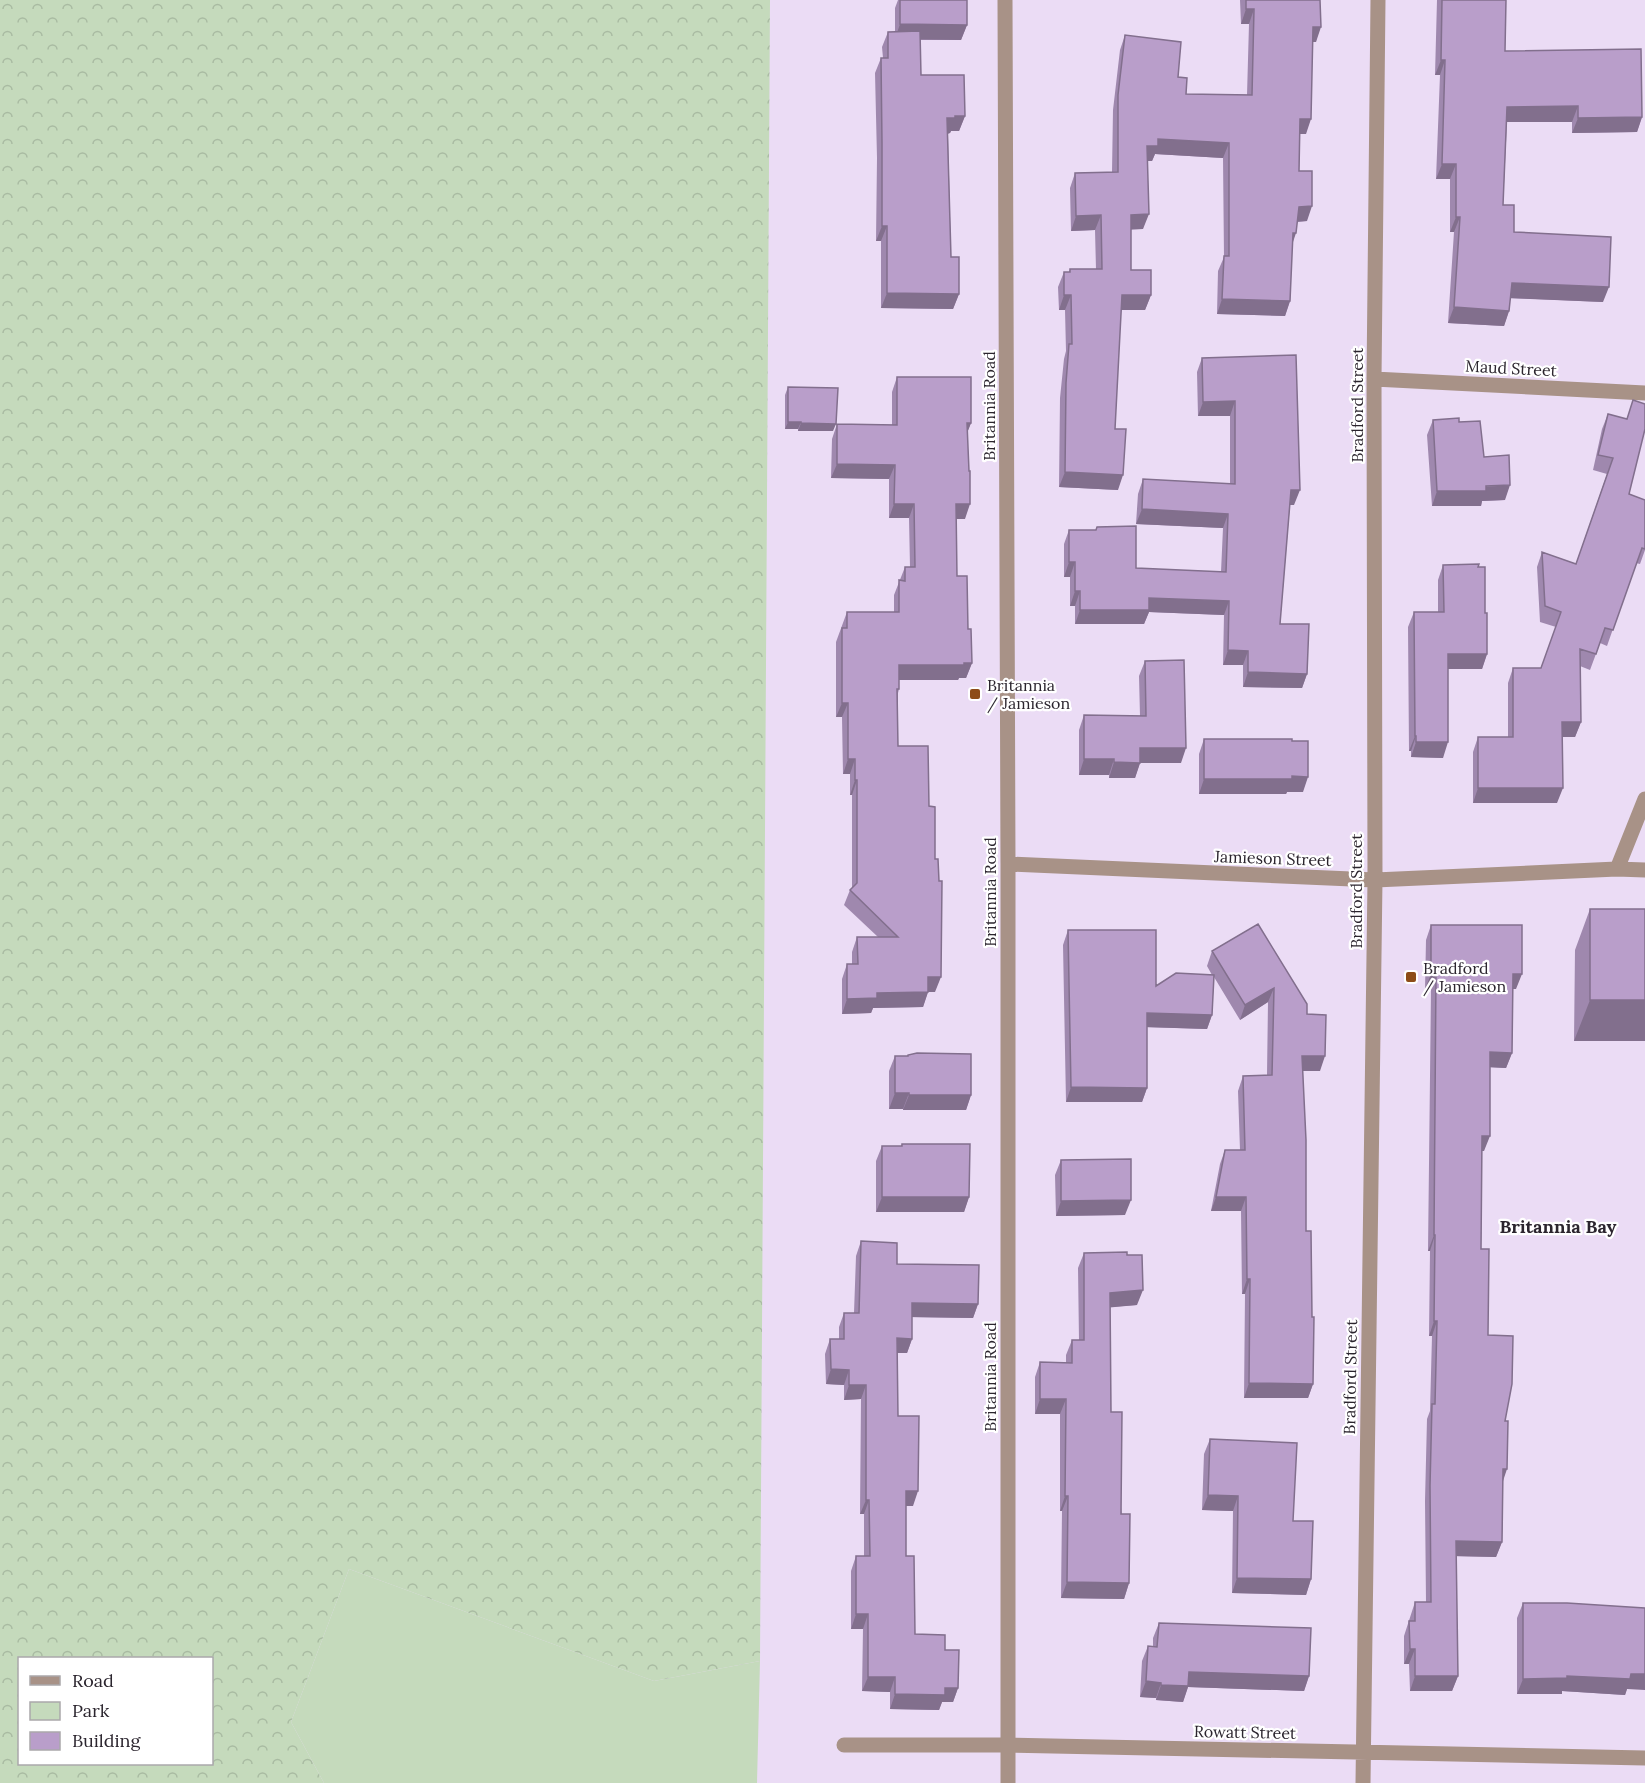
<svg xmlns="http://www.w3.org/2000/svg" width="1645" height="1783" font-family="Lora,serif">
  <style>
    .green { fill: #c5dabc }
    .forest { fill: url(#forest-crowns); fill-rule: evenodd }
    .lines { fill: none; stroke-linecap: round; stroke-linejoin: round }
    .minor { stroke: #a89287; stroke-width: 15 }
    .wall { fill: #9f88ae }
    .shaded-wall { fill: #826f8d }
    .building { fill: #b99eca; stroke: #826f8d; stroke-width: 1.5 }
    .poi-dot { fill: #8d4c17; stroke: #fff; stroke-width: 2 }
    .labels { text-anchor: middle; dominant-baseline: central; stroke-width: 4.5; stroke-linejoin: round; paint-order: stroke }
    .street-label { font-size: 16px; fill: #2b252e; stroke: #fff }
    .poi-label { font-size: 16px; fill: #2b252e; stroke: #fff; text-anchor: start }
    .neighbourhood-label { font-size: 18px; font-weight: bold; fill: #2b252e; stroke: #fff }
  </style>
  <defs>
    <pattern id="forest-crowns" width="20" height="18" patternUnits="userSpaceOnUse" patternTransform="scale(1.5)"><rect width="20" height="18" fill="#c5dabc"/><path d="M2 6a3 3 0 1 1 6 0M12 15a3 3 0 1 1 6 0" fill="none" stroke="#a9bba2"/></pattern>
  </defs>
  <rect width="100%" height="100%" fill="#ebdcf5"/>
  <path class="green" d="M349,1569L654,1681L760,1661L757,1783H324L291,1722Z"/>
  <path class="forest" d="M0,0H770L760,1661L654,1681L349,1569L291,1722L324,1783H0ZM20,1658H212V1764H20Z"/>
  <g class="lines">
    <path class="minor" d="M1005,0L1008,864V1783
      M1374,379L1645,393
      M1008,864L1375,880L1617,869L1645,870
      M1617,869L1645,799
      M844,1745H1008L1645,1758
      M1363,1783L1375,880L1374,379L1378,0"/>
  </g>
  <path class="wall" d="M898,0H967V25L961,40H920L921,75L965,116L959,131H951L950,133L948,134L951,257L959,294L953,309L881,308V241H876L877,158L875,73L881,58H883L882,47L888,32H895V8Z
    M1240,0H1320L1316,42H1313L1306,134H1300L1299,171L1307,221L1297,222L1292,244L1290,301L1285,316L1217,314L1218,271L1224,257L1223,158L1155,154L1152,161H1148L1143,229H1131V270L1151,295L1145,310H1121L1115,429L1118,490L1059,487L1060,398L1064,359L1066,351L1065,310H1059L1058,287L1064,272H1069L1070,269H1096L1095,230L1071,231L1070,188L1075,173L1112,172L1113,110L1120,50L1125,35L1178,77L1186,94L1247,95L1249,24H1241Z
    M1437,0H1506L1505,51L1642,117L1637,132L1572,133V122H1507L1503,205L1514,232L1603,302L1510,298L1509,311L1504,326L1448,323L1454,232H1450V179H1436L1440,75H1435Z
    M1296,355L1294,505H1290L1280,624L1307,674L1302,688L1243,687V665H1223L1224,615L1149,612L1144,624H1075V606H1070V577H1064V544L1069,530H1096L1097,527L1136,568L1221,572L1223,528L1136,524L1138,494L1143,479L1230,484V416H1198L1197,372L1202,358Z
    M897,377L971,423L967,433L965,519H956L957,576L968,629L972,663L966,678H959L958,680H899V689L898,693V746L929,806L935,992H928L923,1007L873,1008L871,1013L842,1014V979L847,964H852V952L857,937H878L844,905L850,890L852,888V795H850V774H843L842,717H836V642L847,612H894V595L905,567H910L909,518H889V479L831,478L832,439L837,424L892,425V392Z
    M788,387L833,431H798V429H785V395Z
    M1608,414L1629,494L1645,500V550L1640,564L1636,563L1607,646L1600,643L1590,670L1580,666L1581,722L1575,737H1562L1557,803H1473V752L1478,737H1508V683L1513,668H1541L1556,627L1540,622L1537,567L1542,552L1576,564L1607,474L1593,470L1602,429Z
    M1433,420L1459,422L1484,457L1505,500L1482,501L1481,506H1432L1427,435Z
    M1443,565L1478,567L1485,613L1487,654L1482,669H1448L1443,758L1411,757V751H1409L1408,627L1414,612H1438V580Z
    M1145,661L1181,763H1140L1135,778H1109V775H1079V730L1084,715L1140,716L1139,676Z
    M1204,739L1292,741L1303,792H1287L1286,794H1199V754Z
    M1590,909H1645V1041H1574L1575,950Z
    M1258,924L1307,1014L1320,1071H1303L1306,1231L1313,1384L1308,1398H1244L1245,1294H1242L1241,1211H1211L1220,1164L1225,1150H1240L1238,1091L1243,1076L1267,1075L1268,1002L1240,1020L1214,977L1212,1015L1207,1029L1147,1027V1088L1142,1102H1066L1063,945L1068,930L1156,986L1212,975L1207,966L1212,951Z
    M1431,925L1516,989H1513L1512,1053L1506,1068L1490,1067L1484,1151H1482L1481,1249L1488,1335L1505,1421L1503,1482L1502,1542L1496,1557L1456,1556L1458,1676L1452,1691H1410L1409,1664H1404V1636L1415,1602H1426L1425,1501L1427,1419L1430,1411L1432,1336H1429L1430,1251H1428L1431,989H1425L1426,940Z
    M908,1055L971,1095L966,1110H903V1109H889V1071L895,1056H908Z
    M902,1144L969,1197L964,1212H876V1161L882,1146H901Z
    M1061,1160L1125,1215L1056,1216L1055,1175Z
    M861,1241L897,1264L978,1304L973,1318L912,1317V1339L907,1353H897L898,1416L913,1506H906V1556L915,1634L945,1650L958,1688L953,1702H942L939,1710L890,1709V1692L862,1691L863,1629H851V1571L856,1556H864V1514H860L861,1399L844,1400V1385L826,1384L825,1354L830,1339H839V1327L844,1313H854L856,1256Z
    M1084,1253L1127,1255L1137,1305L1110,1307L1111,1412L1129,1583L1124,1599L1061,1598L1062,1511H1060V1414H1035V1377L1040,1362L1066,1363V1355L1072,1340H1079L1078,1268Z
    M1210,1439L1311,1579L1306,1595L1232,1593L1233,1511L1202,1510L1204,1454Z
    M1523,1603L1627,1689L1625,1695L1562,1691V1694H1517V1618Z
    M1159,1623L1309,1676L1304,1691L1188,1687L1183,1702L1156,1700V1698L1140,1697L1142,1661L1148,1646L1153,1647V1638Z"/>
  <path class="shaded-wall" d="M1246,9H1254L1249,24H1241Z
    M900,24L967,25L961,40L895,39Z
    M1313,27H1321L1316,42H1307Z
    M1441,60H1445L1440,75H1435Z
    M1578,106L1572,122H1502L1507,107Z
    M955,116H965L959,131H951L950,133L942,134L947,118Z
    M1642,117L1637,132L1572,133L1578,118Z
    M1300,119H1311L1306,134H1295Z
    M1158,139L1229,143L1223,158L1155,154L1152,161H1142L1147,146Z
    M1442,164H1456L1450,179H1436Z
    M1312,206L1307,221L1293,222L1299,207Z
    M1149,214L1143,229L1125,230L1131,215Z
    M1101,215L1095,230L1071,231L1076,216Z
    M1456,217H1460L1454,232H1450Z
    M882,226H887L881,241H876Z
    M1293,233H1296L1291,248Z
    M1512,283L1609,287L1603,302L1506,298Z
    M887,293L959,294L953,309L881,308Z
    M1064,295H1071L1065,310H1059Z
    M1122,295H1151L1145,310H1117Z
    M1222,299L1290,301L1285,316L1217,314Z
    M1454,307L1509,311L1504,326L1448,323Z
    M1235,401L1230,416H1198L1203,402Z
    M788,422H801L798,429H785Z
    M801,423L836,424L833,431H798Z
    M967,423H971L965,438Z
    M837,464L895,465L889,479L831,478Z
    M1065,472L1123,475L1118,490L1059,487Z
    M1510,485L1505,500L1482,501L1481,506H1432L1437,491Z
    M1291,490H1300L1294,505H1285Z
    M894,504H914L909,518H889Z
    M956,504H970L965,519H951Z
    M1142,509L1228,514L1223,528L1136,524Z
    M1069,562H1075L1070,577H1064Z
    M1075,591H1080L1075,606H1070Z
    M1149,598L1229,601L1224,615L1149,612L1144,624H1075L1080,610Z
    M1228,650L1248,651L1243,665H1223Z
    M1448,654H1487L1482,669H1443Z
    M964,663H972L966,678H959L958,680H894L899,665Z
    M1248,672L1307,674L1302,688L1243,687Z
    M842,703H848L842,717H836Z
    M1562,722H1581L1575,737H1556Z
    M1415,736H1416L1411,751H1409Z
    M1416,742H1448L1443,758L1411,757Z
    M1140,748H1186L1181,763H1140L1135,778H1109L1114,762Z
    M848,759H855L850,774H843Z
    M1084,759H1114L1109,775H1079Z
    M1292,776L1308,777L1303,792H1287L1286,794H1199L1204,779Z
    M855,780H857L852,795H850Z
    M1478,788H1563L1557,803H1473Z
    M1431,974H1436L1431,989H1425Z
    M1513,974H1522L1516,989H1508Z
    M928,977H941L935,992H923Z
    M1274,988L1268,1002L1240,1020L1245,1005Z
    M928,992L923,1007L873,1008L871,1013L842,1014L847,999L877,993Z
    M1590,1000H1645V1041H1574Z
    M1147,1013L1212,1015L1207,1029L1142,1027Z
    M1490,1052L1512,1053L1506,1068L1484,1067Z
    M1302,1056H1325L1320,1071H1297Z
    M1071,1087L1147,1088L1142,1102H1066Z
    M895,1093H909L903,1109H889Z
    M909,1095H971L966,1110H903Z
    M1482,1136H1490L1484,1151H1477Z
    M882,1197H969L964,1212H876Z
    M1216,1197H1246L1241,1211H1211Z
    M1131,1200L1125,1215L1056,1216L1061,1201Z
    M1434,1235H1435L1430,1251H1428Z
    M1247,1279H1250L1245,1294H1242Z
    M1143,1290L1137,1305L1104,1308L1110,1293Z
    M912,1303L978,1304L973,1318L907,1317Z
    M1434,1321H1437L1432,1336H1429Z
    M897,1338L912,1339L907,1353H892Z
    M831,1369L849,1370L844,1385L826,1384Z
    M1249,1383L1313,1384L1308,1398H1244Z
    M849,1385H866L861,1399L844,1400Z
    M1040,1399H1066L1060,1414H1035Z
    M1503,1469H1507L1502,1484Z
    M906,1491H918L913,1506H900Z
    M1208,1495L1238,1496L1233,1511L1202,1510Z
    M1065,1496H1068L1062,1511H1060Z
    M866,1500H869L864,1514H860Z
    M1456,1541L1502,1542L1496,1557L1450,1556Z
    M1237,1578L1311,1579L1306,1595L1232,1593Z
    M1067,1582L1129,1583L1124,1599L1061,1598Z
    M856,1614H868L863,1629H851Z
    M1410,1649H1415L1409,1664H1404Z
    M1189,1672L1309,1676L1304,1691L1188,1687L1183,1702L1156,1700L1161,1685Z
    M1631,1674H1645V1690L1627,1689L1625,1695L1562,1691V1694H1517L1523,1679L1567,1676Z
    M1415,1676H1458L1452,1691H1410Z
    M868,1677H895L890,1692L862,1691Z
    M1146,1681L1161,1683L1156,1698L1140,1697Z
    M945,1688H958L953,1702H942L939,1710L890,1709L895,1694Z"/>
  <path class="building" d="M900,0H967V25L900,24Z
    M1246,0H1320L1321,27H1313L1311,119H1300L1299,171H1312V206L1299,207L1296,233H1293L1290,301L1222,299L1224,256H1229V143L1158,139V146H1147L1149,214L1131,215V270H1151V295H1122L1115,429H1126L1123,475L1065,472L1066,383L1069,344H1072L1071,295H1064V272H1070V269H1102L1101,215L1076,216L1075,173L1118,172V95L1125,35L1181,42L1178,77L1187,78L1186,94L1252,95L1254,9H1246Z
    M1442,0H1506L1505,51L1641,49L1642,117L1578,118V106L1507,107L1503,205H1514V232L1611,237L1609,287L1512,283L1509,311L1454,307L1460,217H1456V164H1442L1445,60H1441Z
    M920,31L921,75H964L965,116H955V118H947L951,257H959V294L887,293V226H882V143L881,58H888V32Z
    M1296,355L1300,490H1291L1280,624H1309L1307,674L1248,672V651L1228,650L1229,601L1149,598V610H1080V591H1075V562H1069V530H1096L1097,527L1136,526V568L1226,572L1228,514L1142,509L1143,479L1235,484V401L1203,402L1202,358Z
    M897,377H971V423H967L969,471H970V504H956L957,576H967L968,629H971L972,663H964V665H899V689H897L898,746H928L929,806L935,807V859H938L939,881H942L941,977H928V992L877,993V998L847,999V964H858L857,937H898L850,890L857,883V780H855V759H848V703H842V628H847V612H899V580L905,581V567H915L914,504H894L895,465L837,464V424L897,425Z
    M788,387L838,388L836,424L801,423V422H788Z
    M1633,400L1645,404V429L1629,494L1645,500V549L1642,548L1613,630L1605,628L1596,654L1580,649L1581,722H1562L1563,788H1478V737H1513V668H1541L1561,612L1545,606L1542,552L1576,564L1613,458L1598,455L1608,414L1627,419Z
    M1459,418V422L1480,421L1484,457L1509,455L1510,485L1486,486V491H1437L1433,420Z
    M1479,564L1478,567H1485V613H1487V654H1448V742H1416V736H1415L1414,612H1444L1443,565Z
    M1184,660L1186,748H1140V763L1114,762V759H1084V715L1146,716L1145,661Z
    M1204,739H1292V741H1308V777L1292,776V779H1204Z
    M1590,909H1645V1000H1590Z
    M1258,924L1307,1004V1014L1326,1015L1325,1056H1302L1306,1140V1231H1311L1312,1317H1314L1313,1384L1249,1383L1250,1279H1247L1246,1197H1216L1225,1150H1245L1243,1076L1272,1075L1274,988L1245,1005L1212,951Z
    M1431,925H1522V974H1513L1512,1053L1490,1052V1136H1482L1481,1249H1489L1488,1335L1513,1336L1512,1384L1505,1421H1508L1507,1469H1503L1502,1542L1456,1541L1458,1676H1415V1649H1410L1409,1621H1415V1602H1431L1430,1486L1432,1404H1435L1437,1321H1434L1435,1235H1434L1436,974H1431Z
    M1068,930H1156V986L1176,973L1214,975L1212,1015L1147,1013V1088L1071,1087Z
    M917,1053L971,1054V1095H909V1093H895V1056H908V1055Z
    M902,1144H970L969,1197H882V1146H902Z
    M1131,1159V1200L1061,1201V1160Z
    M861,1241L897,1243V1264L979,1265L978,1304L912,1303V1339L897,1338L898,1416H919L918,1491H906V1556H914L915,1634L945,1635V1650H959L958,1688H945V1695L895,1694V1677H868V1614H856V1556H870L869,1500H866V1385H849V1370L831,1369L830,1339H844V1313H859Z
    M1127,1252V1255H1142L1143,1290L1110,1293L1111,1412H1122L1121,1514H1130L1129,1583L1067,1582L1068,1496H1065L1066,1399H1040V1362L1072,1363V1340H1084V1253Z
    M1210,1439L1297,1443L1293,1521H1313L1311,1579L1237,1578L1238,1496L1208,1495Z
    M1523,1603H1567L1645,1608V1674H1631L1630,1679L1567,1676V1678L1523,1679Z
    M1159,1623L1311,1628L1309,1676L1189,1672L1188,1686L1161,1685V1683L1146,1681L1148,1646L1157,1647Z"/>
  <g class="poi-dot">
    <rect x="969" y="688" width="12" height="12" rx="3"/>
    <rect x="1405" y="971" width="12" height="12" rx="3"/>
  </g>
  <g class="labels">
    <g class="street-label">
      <text transform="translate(1511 368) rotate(3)">Maud Street</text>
      <text transform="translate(1357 405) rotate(-90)">Bradford Street</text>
      <text transform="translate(989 406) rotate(-90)">Britannia Road</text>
      <text transform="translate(1273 858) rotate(2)">Jamieson Street</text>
      <text transform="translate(1356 891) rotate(-90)">Bradford Street</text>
      <text transform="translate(990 892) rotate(-90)">Britannia Road</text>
      <text transform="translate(990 1377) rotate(-90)">Britannia Road</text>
      <text transform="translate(1350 1377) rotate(-89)">Bradford Street</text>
      <text transform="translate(1245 1732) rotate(1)">Rowatt Street</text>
    </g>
    <g class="poi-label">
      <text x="987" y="685">Britannia<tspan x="987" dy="18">/ Jamieson</tspan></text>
      <text x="1423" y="968">Bradford<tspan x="1423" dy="18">/ Jamieson</tspan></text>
    </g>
    <g class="neighbourhood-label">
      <text x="1558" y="1226">Britannia Bay</text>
    </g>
  </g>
  <rect x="18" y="1657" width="195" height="108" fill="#ffffff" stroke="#aaa8ab" stroke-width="1.5"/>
  <rect x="30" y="1676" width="30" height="9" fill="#a89287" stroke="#aaa8ab" stroke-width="1.5"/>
  <text x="72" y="1687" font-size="18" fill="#2b252e">Road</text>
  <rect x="30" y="1702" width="30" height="18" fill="#c5dabc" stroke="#aaa8ab" stroke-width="1.5"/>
  <text x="72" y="1717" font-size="18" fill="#2b252e">Park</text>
  <rect x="30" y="1732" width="30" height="18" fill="#b99eca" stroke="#aaa8ab" stroke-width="1.5"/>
  <text x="72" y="1747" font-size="18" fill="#2b252e">Building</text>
</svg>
